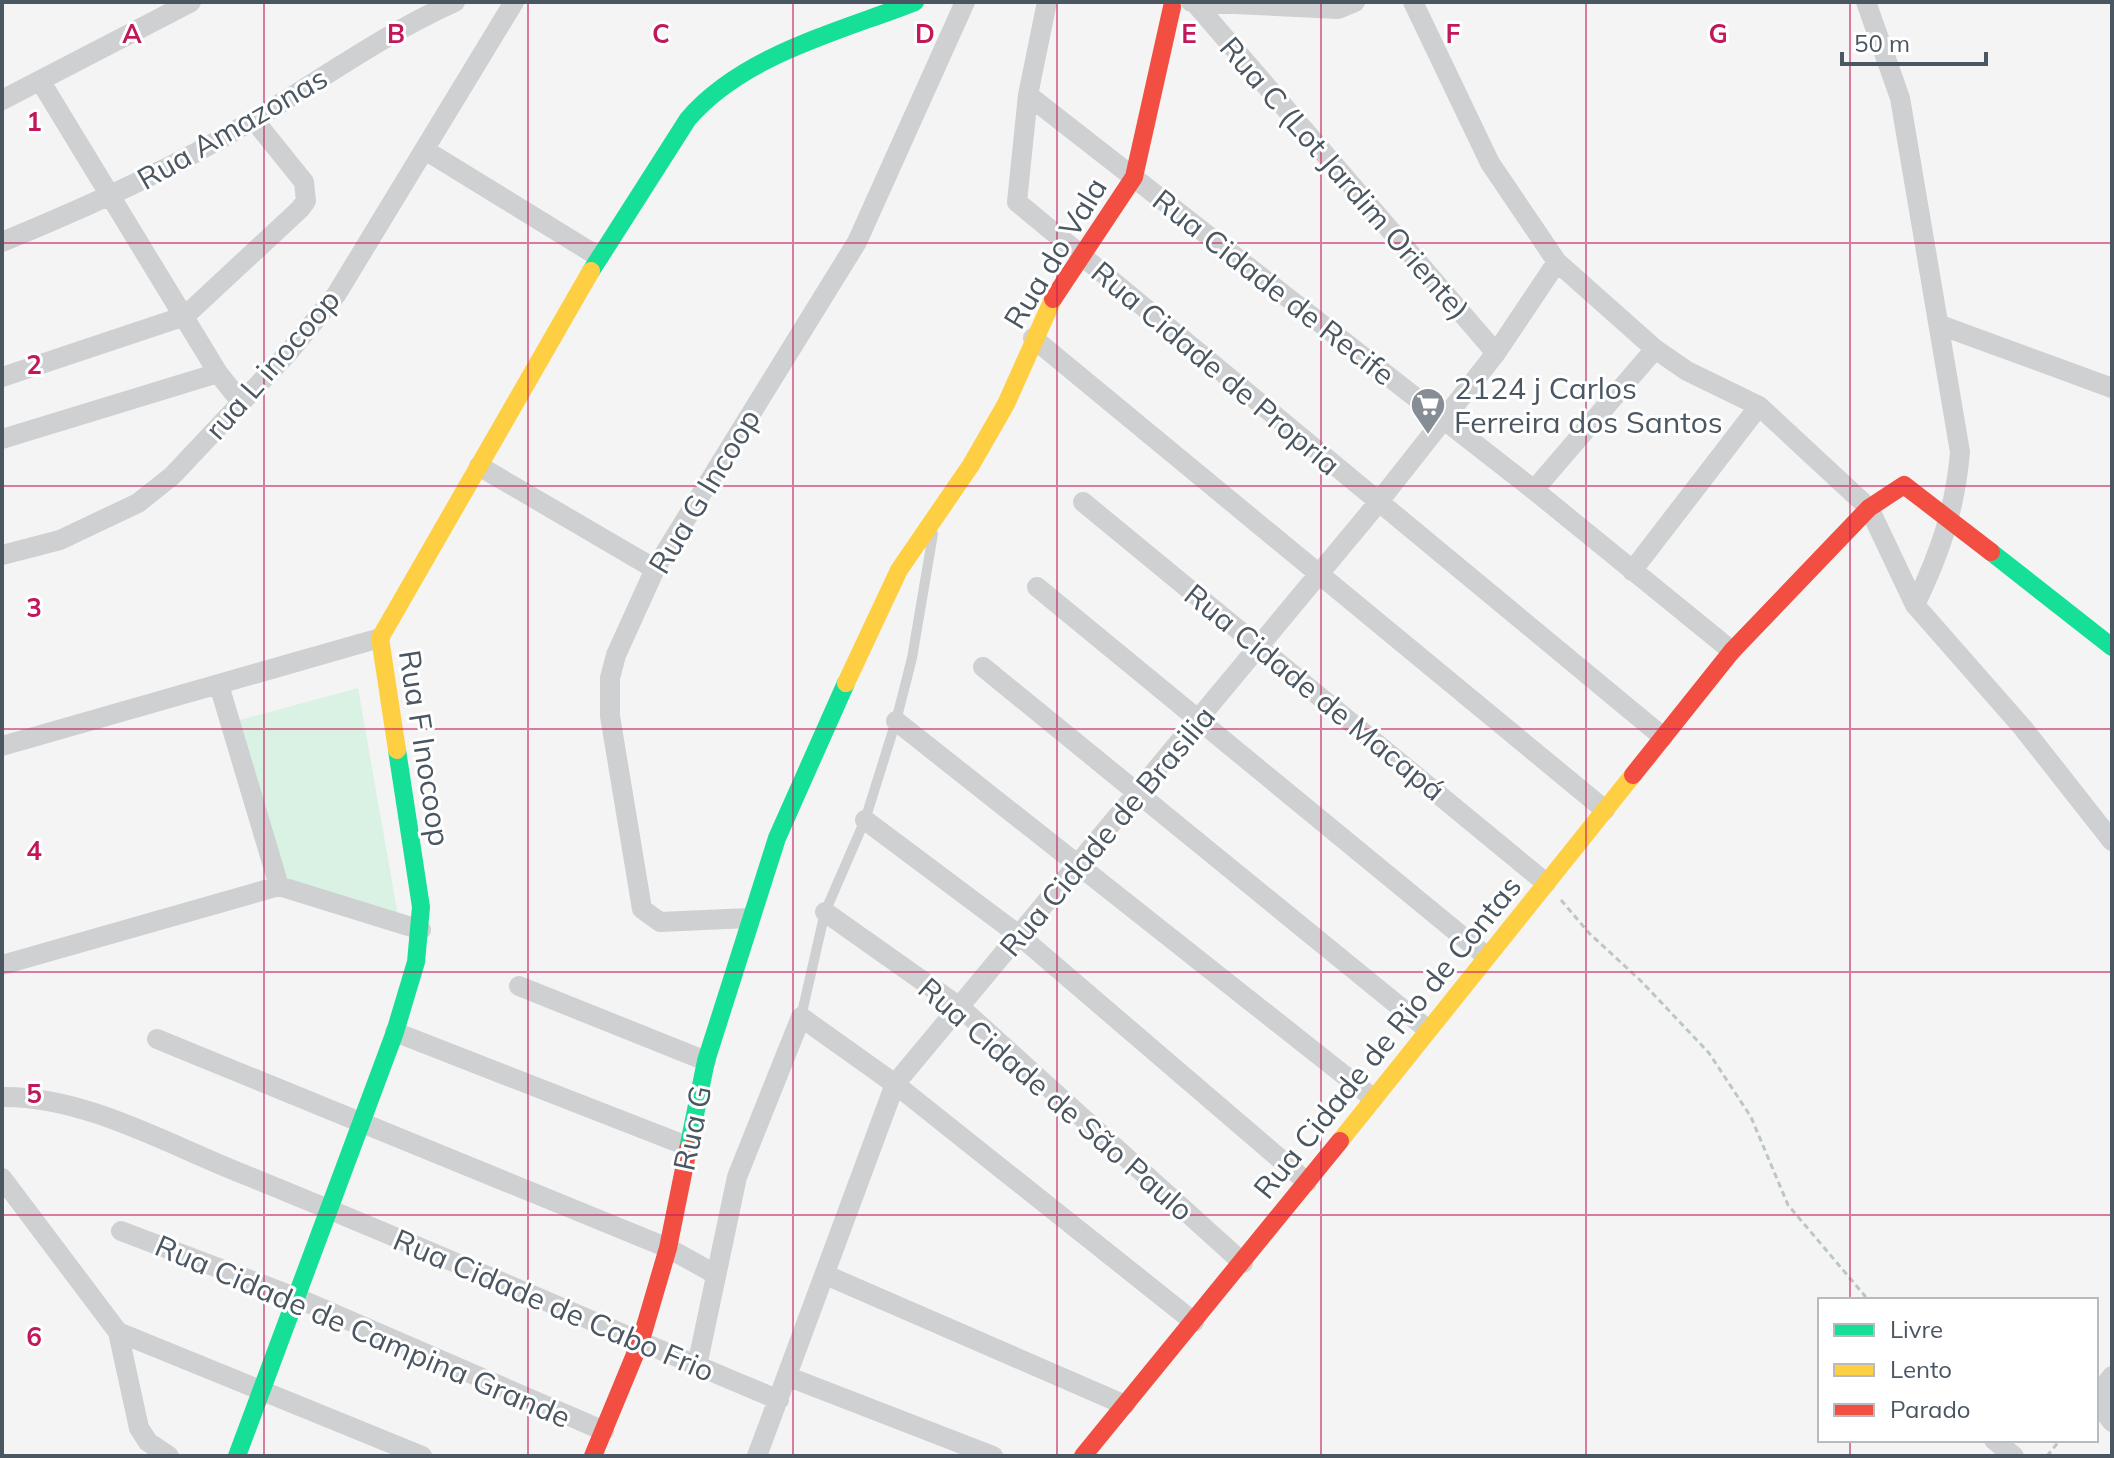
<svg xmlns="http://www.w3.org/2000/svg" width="2114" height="1458" font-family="Mulish,sans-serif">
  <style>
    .green { fill: #d9f2e3 }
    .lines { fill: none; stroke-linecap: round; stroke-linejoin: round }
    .path { stroke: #bcc7c4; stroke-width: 3; stroke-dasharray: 6 4; stroke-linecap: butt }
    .lane { stroke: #ced0d2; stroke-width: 10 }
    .street { stroke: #ced0d2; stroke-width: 20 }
    .fast { stroke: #16e098; stroke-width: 18 }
    .slow { stroke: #ffcf43; stroke-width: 18 }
    .jam { stroke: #f24e42; stroke-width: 18 }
    .grid { fill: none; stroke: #c2185b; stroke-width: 2; stroke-opacity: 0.55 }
    .labels { text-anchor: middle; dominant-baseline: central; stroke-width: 6; stroke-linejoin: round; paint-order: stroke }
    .street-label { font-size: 30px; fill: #4a5661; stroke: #fff }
    .poi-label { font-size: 30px; fill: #4a5661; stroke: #fff; text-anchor: start }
    .grid-label { font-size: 26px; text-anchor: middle; font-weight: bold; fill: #c2185b; stroke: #fff; stroke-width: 6; stroke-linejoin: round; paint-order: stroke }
  </style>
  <rect width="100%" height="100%" fill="#f4f4f4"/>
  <path class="green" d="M358,688L398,916L283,886L236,721Z"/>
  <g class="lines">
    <path class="path" d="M1561,900L1589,933L1641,981L1709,1053L1751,1117L1788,1205L1865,1296V1300
      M2047,1456L2060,1440"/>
    <path class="lane" d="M801,1017L825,912L865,820L896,721L912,658L933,534"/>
    <path class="street" d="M1047,2L1028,95L1017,202L1663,737
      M1191,2L1338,9L1355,2
      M1194,2L1496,353
      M1413,2L1490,163L1557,262L1655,349L1687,371L1759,406L1869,508L1915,605L2023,728L2112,841
      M1866,2L1900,98L1960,452C1955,510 1940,553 1915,605
      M41,82L218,373L241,402
      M1028,95L1534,490L1732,651
      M2,100L191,2
      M425,150L599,257
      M2,242C89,206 174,168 255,119C322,79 384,34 455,2
      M1940,325L2112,388
      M1033,338L1605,810
      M2,377L185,316L300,209L306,201L304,182L254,120
      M2,439L218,373
      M479,466L655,569
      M1534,490L1655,349
      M1083,502L1546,883
      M2,555L60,540L138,503L172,476L289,352L336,295L514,2
      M1632,571L1759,406
      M1037,587L1486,956
      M983,667L1427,1029
      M219,685L279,886
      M896,721L1373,1098
      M2,746L380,638
      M865,820L1020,936L1307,1182
      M825,912L961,1008L1243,1263
      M749,918L660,922L642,909L610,716V678L616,655L655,569L857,242L965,2
      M2,965L279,886L421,930
      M519,986L706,1061
      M395,1032L687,1146
      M157,1039L668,1248L715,1274
      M2,1097C85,1096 167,1144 243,1174C423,1247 600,1325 779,1400
      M2,1178L118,1332L139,1428L148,1442L169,1456
      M121,1231L295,1297L604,1431
      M826,1275L1125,1405
      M118,1332L422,1456
      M697,1366L737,1177L801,1017L895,1084L1194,1322
      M2112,1376C2098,1392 2098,1405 2112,1422
      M789,1377L993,1456
      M1994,1440L2014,1456
      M757,1456L895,1084L1377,504L1496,353L1557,262"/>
    <path class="fast" d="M591,271L688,119C743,55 838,32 915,2
      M1991,552L2112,647
      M688,1149L706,1061L777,838L846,683
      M237,1456L395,1032L416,962L421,907L397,750"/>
    <path class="slow" d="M846,683L899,570L971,465L1006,404L1053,299
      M397,750L380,638L591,271
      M1340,1141L1633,775"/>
    <path class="jam" d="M1053,299L1134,177L1172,7
      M1633,775L1732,651L1869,508L1904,485L1991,552
      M593,1456L641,1340L668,1248L688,1149
      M1083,1456L1340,1141"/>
  </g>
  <path class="grid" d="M264,2V1456M528,2V1456M793,2V1456M1057,2V1456M1321,2V1456M1586,2V1456M1850,2V1300M2,243H2112M2,486H2112M2,729H2112M2,972H2112M2,1215H2112M1850,1440V1456"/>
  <defs>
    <symbol id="supermarket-pin" viewBox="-11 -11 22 30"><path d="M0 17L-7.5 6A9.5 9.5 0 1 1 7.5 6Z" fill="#868d94" stroke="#fff"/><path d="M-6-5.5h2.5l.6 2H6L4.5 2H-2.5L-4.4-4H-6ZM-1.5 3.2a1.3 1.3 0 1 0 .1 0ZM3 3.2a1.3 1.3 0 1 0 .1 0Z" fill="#fff"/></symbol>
  </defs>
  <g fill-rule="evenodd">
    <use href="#supermarket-pin" x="1408" y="385" width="40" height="54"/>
  </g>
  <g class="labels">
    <g class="street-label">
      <text transform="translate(232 128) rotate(-30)">Rua Amazonas</text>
      <text transform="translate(1345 178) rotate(49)">Rua C (Lot Jardim Oriente)</text>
      <text transform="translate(1055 253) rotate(-59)">Rua do Vala</text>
      <text transform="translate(1274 287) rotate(38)">Rua Cidade de Recife</text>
      <text transform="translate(272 364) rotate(-49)">rua L inocoop</text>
      <text transform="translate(1216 368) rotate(40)">Rua Cidade de Propria</text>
      <text transform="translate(704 491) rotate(-59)">Rua G Incoop</text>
      <text transform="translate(1315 692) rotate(39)">Rua Cidade de Macapá</text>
      <text transform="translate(425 748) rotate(81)">Rua F Inocoop</text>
      <text transform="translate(1107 831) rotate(-50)">Rua Cidade de Brasilia</text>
      <text transform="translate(1387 1037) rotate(-51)">Rua Cidade de Rio de Contas</text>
      <text transform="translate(1056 1099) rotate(41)">Rua Cidade de São Paulo</text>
      <text transform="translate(692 1128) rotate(-78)">Rua G</text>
      <text transform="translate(554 1305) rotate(23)">Rua Cidade de Cabo Frio</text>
      <text transform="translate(363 1331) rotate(23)">Rua Cidade de Campina Grande</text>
    </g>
    <g class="poi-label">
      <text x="1454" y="388">2124 j Carlos<tspan x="1454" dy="34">Ferreira dos Santos</tspan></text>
    </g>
  </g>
  <g class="grid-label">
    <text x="132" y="43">A</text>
    <text x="396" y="43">B</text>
    <text x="661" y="43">C</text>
    <text x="925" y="43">D</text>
    <text x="1189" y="43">E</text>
    <text x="1453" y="43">F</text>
    <text x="1718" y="43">G</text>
    <text x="34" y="131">1</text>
    <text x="34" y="374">2</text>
    <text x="34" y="617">3</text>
    <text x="34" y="860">4</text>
    <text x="34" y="1103">5</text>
    <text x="34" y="1346">6</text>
  </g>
  <rect width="2114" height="1458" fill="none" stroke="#4a5661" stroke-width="8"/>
  <rect x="1818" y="1298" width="280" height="144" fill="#ffffff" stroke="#b7bbc0" stroke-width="2"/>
  <rect x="1834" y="1324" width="40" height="12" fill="#16e098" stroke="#b7bbc0" stroke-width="2"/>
  <text x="1890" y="1338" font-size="24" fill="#4a5661">Livre</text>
  <rect x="1834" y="1364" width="40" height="12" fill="#ffcf43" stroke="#b7bbc0" stroke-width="2"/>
  <text x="1890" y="1378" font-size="24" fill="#4a5661">Lento</text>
  <rect x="1834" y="1404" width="40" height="12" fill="#f24e42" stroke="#b7bbc0" stroke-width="2"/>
  <text x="1890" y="1418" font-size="24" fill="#4a5661">Parado</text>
  <path d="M1842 52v12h144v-12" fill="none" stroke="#4a5661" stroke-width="4"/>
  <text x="1854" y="52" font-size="24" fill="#4a5661" stroke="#ffffff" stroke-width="6" paint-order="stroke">50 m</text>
</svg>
